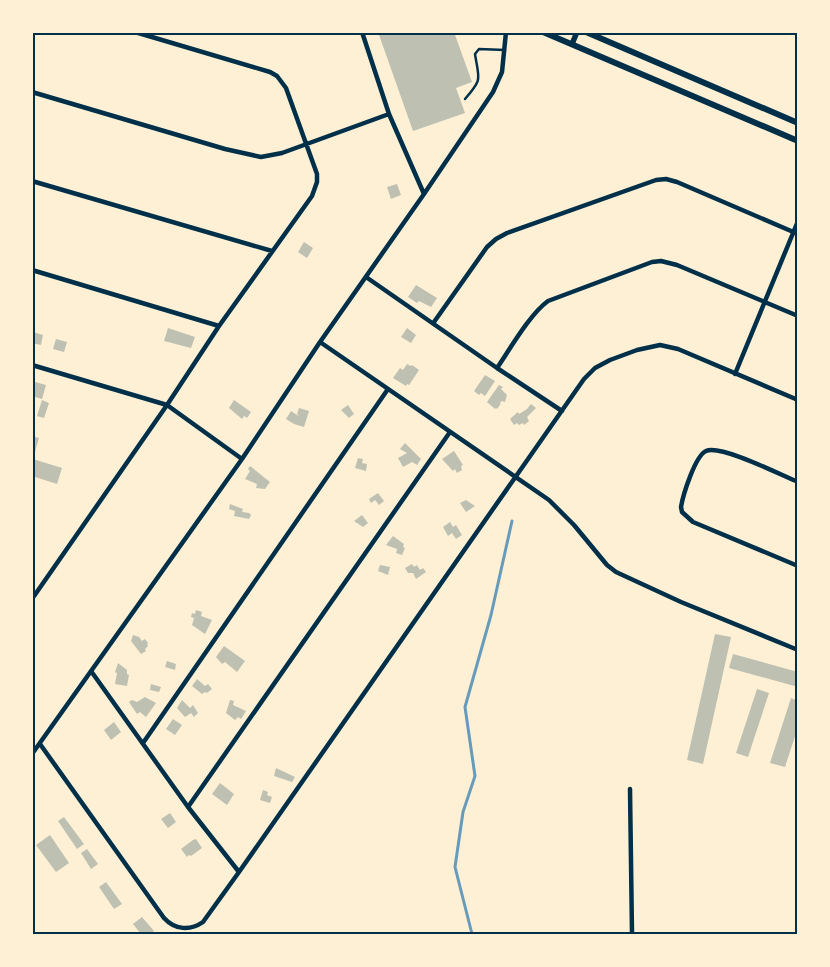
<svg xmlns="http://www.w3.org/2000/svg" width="830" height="967" font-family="'Titillium Web',sans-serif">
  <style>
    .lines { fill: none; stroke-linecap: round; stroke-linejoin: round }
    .stream { stroke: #669bbc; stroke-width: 3 }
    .building { fill: #bec0b2 }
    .service { stroke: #003049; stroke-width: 2.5 }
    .minor { stroke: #003049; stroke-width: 4.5 }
    .tertiary { stroke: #003049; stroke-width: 5.5 }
    .secondary { stroke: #003049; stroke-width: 6 }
    .neatline { fill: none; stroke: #003049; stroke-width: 2 }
  </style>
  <rect width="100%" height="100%" fill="#fdf0d5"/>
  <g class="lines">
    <path class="stream" d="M472,934L455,867L463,812L475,776L465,707L491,615L512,521"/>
  </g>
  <path class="building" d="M378,32H454L472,82L456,88L465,113L413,131Z
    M397,184L401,195L391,199L387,187Z
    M304,242L313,248L307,258L298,252Z
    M416,285L437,298L431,307L419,301L417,303L408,297Z
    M168,328L195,337L191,348L164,341Z
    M407,328L416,335L411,343L401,337Z
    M33,332L43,335L41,345L32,343Z
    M56,339L67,342L64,352L53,349Z
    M407,364L411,366L412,365L419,370L409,385L407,384L406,386L393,378L400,368L403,370Z
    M485,375L495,381L485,396L481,393L479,395L474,391Z
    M32,381L46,385L42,399L32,396Z
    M499,385L503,387L501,389L507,395L505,402L501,401L500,405L497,409L496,408L495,409L487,402Z
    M42,400L49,403L44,418L37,416Z
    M234,400L251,412L247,418L244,416L242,419L229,408Z
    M531,404L536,408L527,417L529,421L524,425L523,423L519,425L517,423L514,425L510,419L518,412L519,414L527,409Z
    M348,405L354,414L349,418L341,410Z
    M299,408L309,411L304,427L294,424L286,419L291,411L300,417L297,414Z
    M32,436L39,438L33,459L62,468L57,484L32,476Z
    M405,443L421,459L417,465L412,462L403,467L398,458L407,453L400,449Z
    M454,451L463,465L461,466L462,470L457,473L455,469L453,471L442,459Z
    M358,458L363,459L362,463L367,464L366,471L355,468Z
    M250,466L270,482L265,489L256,488L257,484L245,479L250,471L248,469Z
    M378,493L384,501L379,505L375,500L371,503L369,499Z
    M466,500L475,506L466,512L460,503Z
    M230,504L243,509L242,512L249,513L251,515L249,519L234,516L235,511L229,509Z
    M362,515L368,523L363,527L354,521Z
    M450,522L453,527L456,525L462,535L456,539L452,533L448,536L443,527Z
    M393,536L404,544L403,547L405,548L402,555L396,553L397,549L386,545Z
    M412,564L414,567L417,565L420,570L423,568L426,572L416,579L413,573H408L405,568Z
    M380,565L390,567L388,575L378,571Z
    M196,610L202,612L201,616L212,620L205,634L192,625L194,618L191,617L192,613L195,614Z
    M715,634L731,637L703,764L687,760Z
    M133,635L139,637L142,641L145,639L148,643L147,645L148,646L145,649L146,651L141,654L131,641Z
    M224,646L245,661L237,672L225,662L222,664L216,657Z
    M733,654L798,672V687L729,668Z
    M167,661L176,664L175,670L165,667Z
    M118,663L127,670V674L129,675L127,686L115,684L117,673L115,672Z
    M197,679L205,686L208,684L212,689L207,693L205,692L202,694L192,686Z
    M151,684L161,687L159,692L150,690Z
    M757,689L769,693L748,757L736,753Z
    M145,697L156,703L146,717L140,712L137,714L129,702L132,700L137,702Z
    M791,698L798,701V727L785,767L770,763Z
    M182,700L190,708L193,705L198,713L194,717L191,713L185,717L177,708Z
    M230,700L234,701L233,705L246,711L241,719L238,717L235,720L226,713Z
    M173,719L182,725L175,735L166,729Z
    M114,722L121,732L111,740L104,730Z
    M276,768L295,777L292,782L274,776Z
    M220,783L234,794L227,805L212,794Z
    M263,790L268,792L267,795L272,797L270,803L260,800Z
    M170,813L176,822L168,828L161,819Z
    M64,817L84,844L77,849L58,821Z
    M50,835L69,863L56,872L36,845Z
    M196,839L202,848L191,856L189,855L187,857L181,849L193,840Z
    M87,849L98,864L91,869L81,853Z
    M106,882L122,904L114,909L99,887Z
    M142,917L154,931L150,934H141L133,924Z"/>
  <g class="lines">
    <path class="service" d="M465,99C483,78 479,80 475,54L479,49L505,50"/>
    <path class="minor" d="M362,32L389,114L424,194
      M32,92L225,149L261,157L282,153L389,114
      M32,181L272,251
      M32,270L219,326
      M366,277L497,368L562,411
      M434,322L487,247L496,239L507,233L656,180L666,179L677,182L798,234
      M320,342L549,500L574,525L607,565L616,572L681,602L798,650
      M32,365L167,405L242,459
      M497,368C510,349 530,314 548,301L652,262L661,261L677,265L798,316
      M735,374L798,221
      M798,482C781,475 720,444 706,451C695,456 683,495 681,507L682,512L693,522L798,566
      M32,599L167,405L219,326L312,196L317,182V174L286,88L277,76L270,72L135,32
      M91,671L188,807L239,872
      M143,743L388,389
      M40,744L164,918C175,930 190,931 203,922L239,872L584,379L595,368L610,360L637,350L660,345L678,349L798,400
      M32,754L242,459L320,342L424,194L493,92L502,72L506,32
      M630,789L632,934
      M188,807L450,432"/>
    <path class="tertiary" d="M572,44L577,32"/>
    <path class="secondary" d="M543,32L798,141
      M586,32L798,123"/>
  </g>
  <rect width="830" height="967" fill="none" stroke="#fdf0d5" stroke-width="68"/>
  <rect x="34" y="34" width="762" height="899" class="neatline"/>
</svg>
